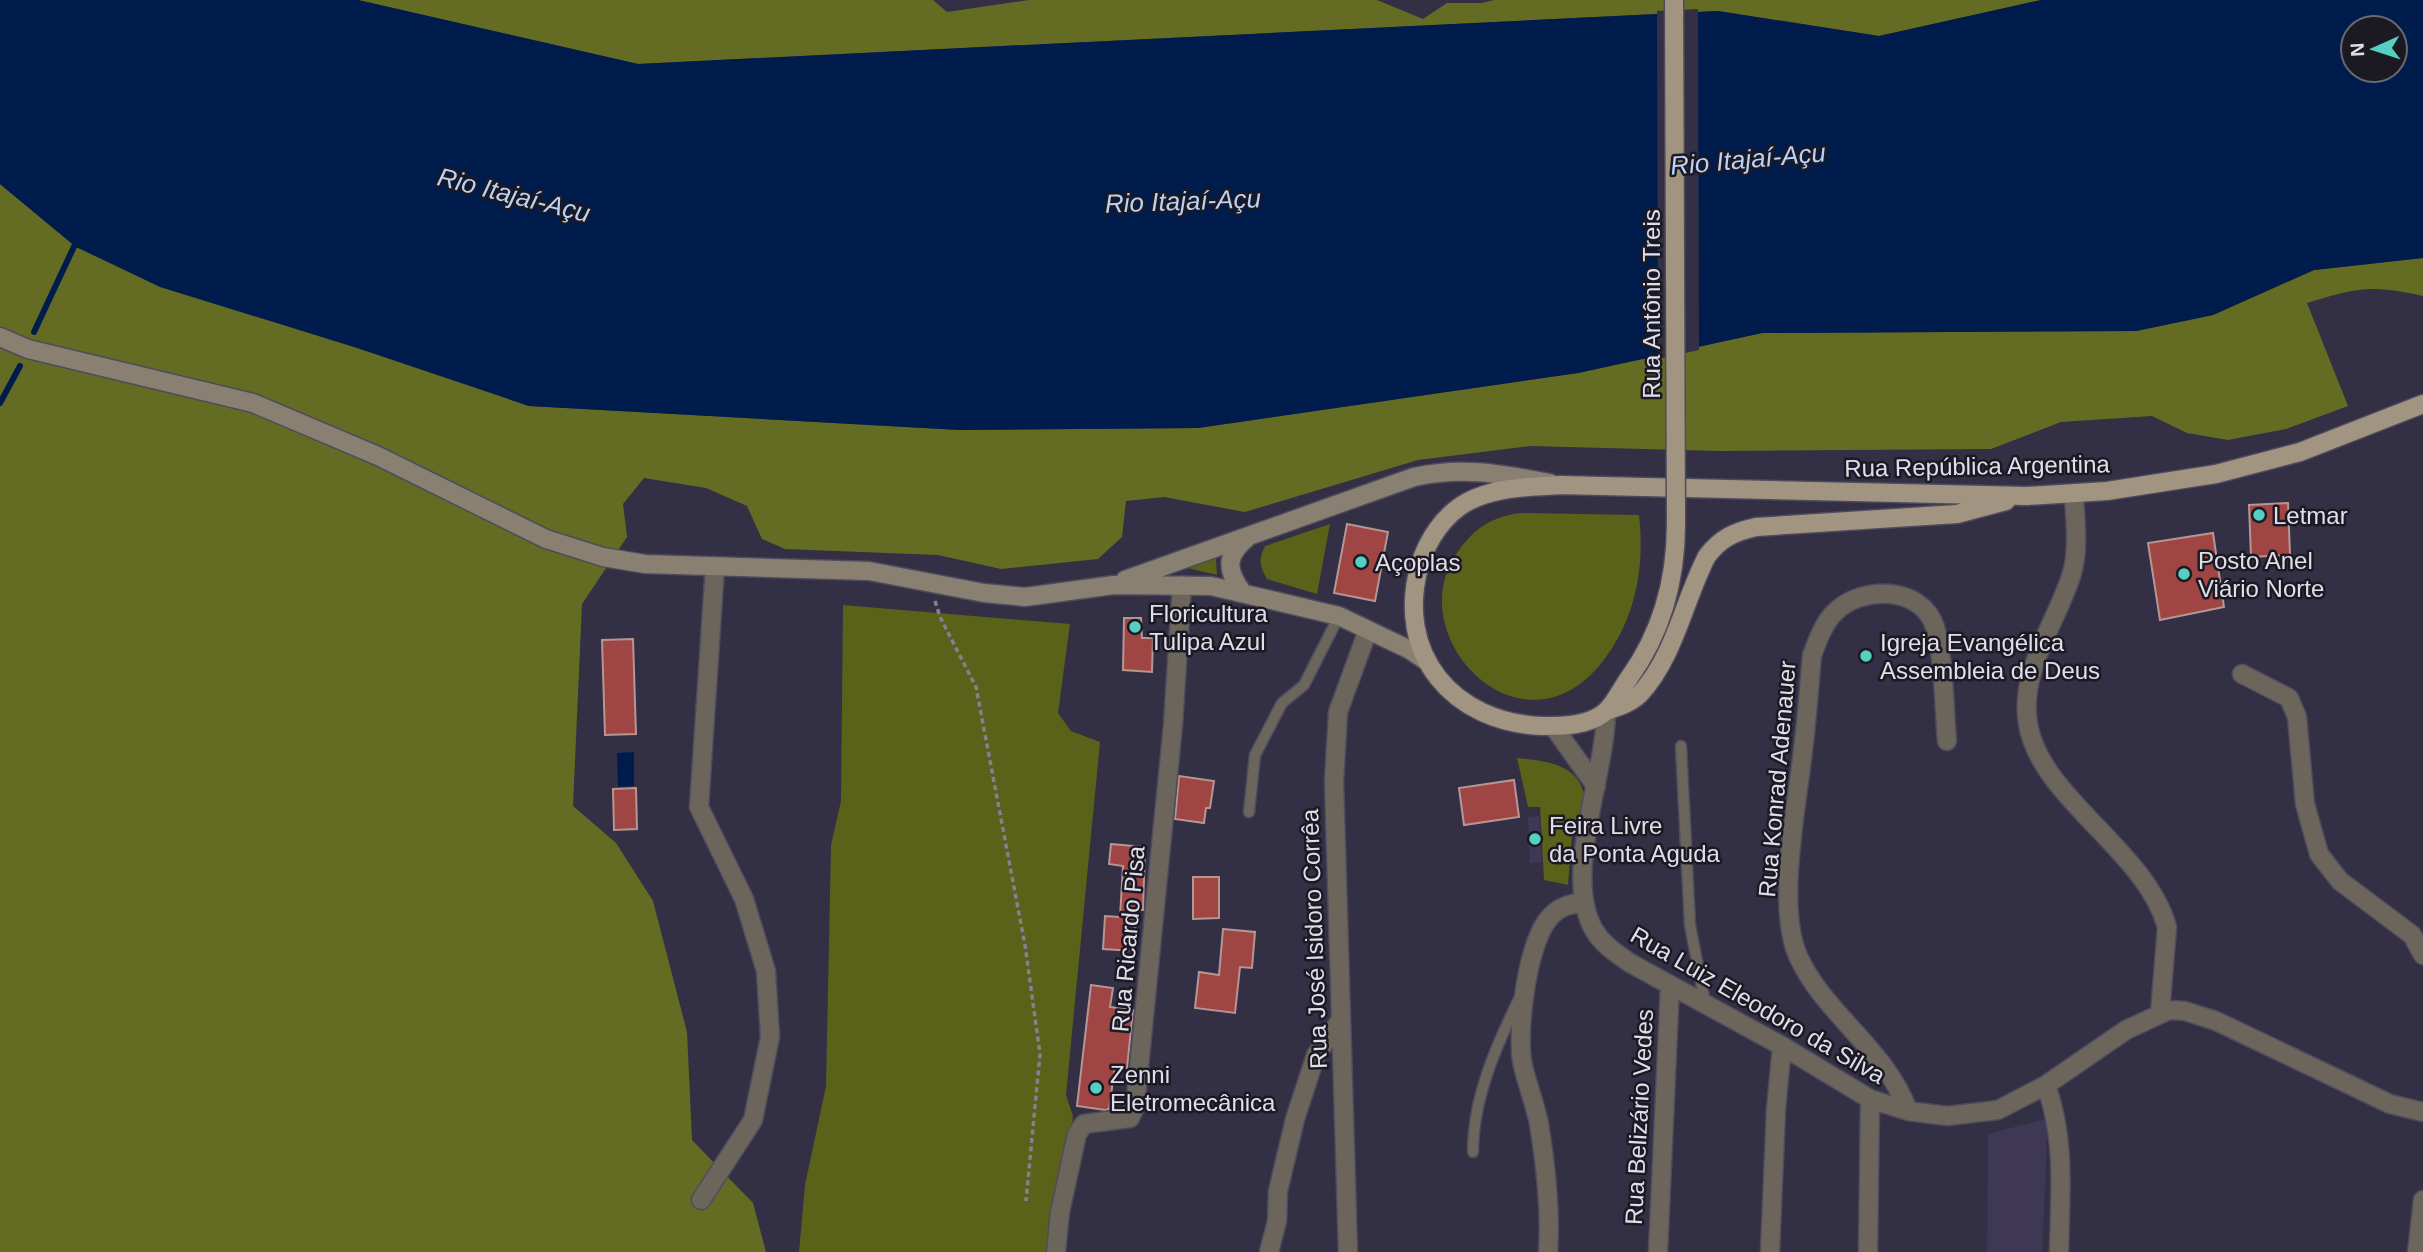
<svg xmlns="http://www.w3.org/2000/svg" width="2423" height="1252" font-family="Arial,sans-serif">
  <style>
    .built { fill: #3e3854 }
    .green { fill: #5a6119 }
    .forest { fill: #646c24 }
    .water { fill: #001c4c; fill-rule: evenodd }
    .pier { fill: #332f44 }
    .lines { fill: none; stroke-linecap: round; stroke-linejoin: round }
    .stream { stroke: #001c4c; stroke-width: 6 }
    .building { fill: #9f4645; stroke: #b59693; stroke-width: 2 }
    .lane-casing { stroke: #4f4b5f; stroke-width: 13 }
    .street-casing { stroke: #4f4b5f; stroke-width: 21 }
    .secondary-casing { stroke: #4f4b5f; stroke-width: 21 }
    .primary-casing { stroke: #4f4b5f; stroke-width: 21 }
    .path { stroke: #838092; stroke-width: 3.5; stroke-dasharray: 5 3.5; stroke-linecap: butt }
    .lane { stroke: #6b655b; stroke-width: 10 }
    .street { stroke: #6b655b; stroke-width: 18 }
    .secondary { stroke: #8a8071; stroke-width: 18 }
    .primary { stroke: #a19581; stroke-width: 18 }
    .primary-bridge-casing { stroke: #4f4b5f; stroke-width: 21; stroke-linecap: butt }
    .primary-bridge { stroke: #a19581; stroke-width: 18 }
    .poi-dot { fill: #56cec3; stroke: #1b1922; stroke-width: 2.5 }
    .labels { text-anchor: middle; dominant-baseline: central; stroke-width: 5; stroke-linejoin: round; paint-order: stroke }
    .street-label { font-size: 24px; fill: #e1deec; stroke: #1b1922 }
    .poi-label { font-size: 24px; fill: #e1deec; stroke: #1b1922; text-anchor: start }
    .water-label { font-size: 26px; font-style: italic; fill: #bad2f8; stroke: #1b1922 }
  </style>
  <rect width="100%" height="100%" fill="#332f44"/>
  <path class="built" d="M1539,816L1542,862L1530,863L1528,817Z
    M2048,1118L2042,1252H1987L1988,1134Z"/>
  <path class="green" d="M1520,513L1639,515C1645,565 1636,619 1603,661C1522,766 1396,634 1459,550C1476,527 1492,517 1520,513Z
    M1330,524L1317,594L1267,579C1260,567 1258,559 1265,546Z
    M1216,558L1217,575L1188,568Z
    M843,605L1070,624L1058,713L1071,731L1100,742L1066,1095L1073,1116L1060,1252H799L805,1185L826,1086L831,845L841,801Z
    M1517,758C1540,760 1576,763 1583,791C1586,800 1584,811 1584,819L1573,820L1568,885L1544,880L1540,807H1528Z"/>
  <path class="forest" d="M358,0H933L947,12L1029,0H1377L1423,19L1447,3H1482L1494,0H2041L1879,36L1718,11L638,64Z
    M0,184L76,247L529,406L960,430L1198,428L1578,373L1762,333L2136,331L2213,315L2314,270L2423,258V296C2371,284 2356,288 2307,303L2348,406L2286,429L2228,440L2187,433L2152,416L2061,422L1991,449L1720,451L1530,446L1418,460L1245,512L1164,497L1126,501L1122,537L1098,559L1001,569L938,555L785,549L762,539L747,506L706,488L644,478L623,504L627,537L582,604L573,806L616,843L653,901L687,1032L692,1140L753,1203L766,1252H0Z"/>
  <path class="water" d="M0,0H358L638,64L1718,11L1879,36L2041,0H2423V258L2314,270L2213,315L2136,331L1762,333L1578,373L1198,428L960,430L529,406L357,348L160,287L76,247L0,184ZM2353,28H2395V70H2353Z
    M634,752V786L618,787L617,753Z"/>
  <path class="pier" d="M1698,9L1699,350L1658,359L1657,11Z"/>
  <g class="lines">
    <path class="stream" d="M34,332L78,238
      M0,403L20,366"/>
  </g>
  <path class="building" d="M2288,503L2290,555L2251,557L2249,505Z
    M1347,524L1388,532L1375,601L1334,593Z
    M2213,533L2224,607L2160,620L2148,543Z
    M1124,618H1141L1142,638H1153L1152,672L1123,670Z
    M633,639L636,734L605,735L602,640Z
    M1179,776L1214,781L1210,808H1206L1204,823L1175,819Z
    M1514,780L1519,817L1464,825L1459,788Z
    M636,788L637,829L614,830L613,789Z
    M1111,844L1145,847L1143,910H1136L1134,951L1103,949L1105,916L1120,917L1123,866L1109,864Z
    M1193,877H1219V918L1193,919Z
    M1223,929L1255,932L1252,968L1240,967L1235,1013L1195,1008L1199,972L1219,975Z
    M1091,985L1113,988L1110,1007L1133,1010L1127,1068L1115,1066L1109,1109L1105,1110L1077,1106Z"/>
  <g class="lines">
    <defs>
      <path id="lane" d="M1681,746L1690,925L1705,1003
        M1249,812L1255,755L1282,703L1304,685L1339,616
        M1473,1152C1473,1098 1496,1046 1520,997"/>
      <path id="street" d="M2074,494C2075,519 2079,549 2072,573C2057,623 2019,669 2028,724C2040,798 2146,850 2167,927L2160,1013
        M2242,674L2289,698L2297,717L2305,804L2319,854L2340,881L2412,935L2423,955
        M1606,711C1606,775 1562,874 1594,930C1603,945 1617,954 1630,963L1782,1046L1870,1099L1908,1111L1947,1116L1998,1110L2046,1085L2126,1030L2169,1010L2185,1011L2216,1021L2390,1104L2423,1112
        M1553,726L1596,786
        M2046,1085C2066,1141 2060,1193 2059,1252
        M1908,1111C1887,1050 1824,1014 1798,956C1776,905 1797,806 1803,750C1807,719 1809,687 1812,655C1818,640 1823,624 1835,612C1862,585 1922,586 1935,627C1944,657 1944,708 1947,741
        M701,1200L753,1120L770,1037L766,971L744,899L699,807L715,566
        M1056,1252L1060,1212L1077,1134L1084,1124L1130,1118L1135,1107L1173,725L1182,585
        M1269,1252L1277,1221L1278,1191L1295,1119L1316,1055L1340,1021
        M1348,1252L1334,782L1338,712L1368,630
        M1548,1252C1551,1209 1546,1167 1539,1124C1535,1103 1526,1082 1522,1061C1517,1029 1527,940 1551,916C1560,906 1571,904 1584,902
        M1658,1252L1670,985
        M1770,1252L1776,1109L1782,1046
        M1868,1252L1870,1099
        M2417,1252L2423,1200"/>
      <path id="secondary" d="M0,337L28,349L253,403L378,456L546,539L603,557L645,564L869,571L984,593L1025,597L1114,585L1211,586L1339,616L1410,650L1428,662
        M1125,580L1414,477C1463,466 1501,474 1550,483
        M1242,592C1225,568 1226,555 1249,536"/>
      <path id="primary" d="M1676,524C1676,580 1662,632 1629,678C1621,689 1614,705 1604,713C1587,726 1563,726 1543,726C1453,723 1394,654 1420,564C1428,539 1444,515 1467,502C1496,487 1528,487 1560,485L2027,496L2107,491L2216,474L2300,452L2423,404
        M1606,711C1618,707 1631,703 1640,694C1675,656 1684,600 1707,556C1721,538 1734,532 1756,527L1957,514L2006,501"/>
    </defs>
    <use href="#lane" class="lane-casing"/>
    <use href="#street" class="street-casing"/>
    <use href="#secondary" class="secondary-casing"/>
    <use href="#primary" class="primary-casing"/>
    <path class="path" d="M935,601L940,617L976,687L1025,945L1040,1054L1026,1201"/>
    <use href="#lane" class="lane"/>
    <use href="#street" class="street"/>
    <use href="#secondary" class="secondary"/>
    <use href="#primary" class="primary"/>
    <defs>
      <path id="primary-bridge" d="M1674,0L1676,524"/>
    </defs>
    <use href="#primary-bridge" class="primary-bridge-casing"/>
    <use href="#primary-bridge" class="primary-bridge"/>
  </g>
  <g class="poi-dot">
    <circle cx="2259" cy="515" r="7"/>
    <circle cx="1361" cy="562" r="7"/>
    <circle cx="2184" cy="574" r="7"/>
    <circle cx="1135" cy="627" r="7"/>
    <circle cx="1866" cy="656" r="7"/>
    <circle cx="1535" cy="839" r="7"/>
    <circle cx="1096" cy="1088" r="7"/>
  </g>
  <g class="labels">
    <g class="street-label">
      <text transform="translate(1651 304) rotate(-90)">Rua Antônio Treis</text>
      <text transform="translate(1977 466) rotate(-1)">Rua República Argentina</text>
      <text transform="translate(1777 779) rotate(-85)">Rua Konrad Adenauer</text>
      <text transform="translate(1128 939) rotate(-85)">Rua Ricardo Pisa</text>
      <text transform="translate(1314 939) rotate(-92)">Rua José Isidoro Corrêa</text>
      <text transform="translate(1758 1005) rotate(30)">Rua Luiz Eleodoro da Silva</text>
      <text transform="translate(1639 1117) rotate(-87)">Rua Belizário Vedes</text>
    </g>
    <g class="poi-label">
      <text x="2273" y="515">Letmar</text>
      <text x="2198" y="560">Posto Anel<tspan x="2198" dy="28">Viário Norte</tspan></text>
      <text x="1375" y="562">Açoplas</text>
      <text x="1149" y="613">Floricultura<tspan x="1149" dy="28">Tulipa Azul</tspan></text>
      <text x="1880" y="642">Igreja Evangélica<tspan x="1880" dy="28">Assembleia de Deus</tspan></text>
      <text x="1549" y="825">Feira Livre<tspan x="1549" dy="28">da Ponta Aguda</tspan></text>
      <text x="1110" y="1074">Zenni<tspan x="1110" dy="28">Eletromecânica</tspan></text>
    </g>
    <g class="water-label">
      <text transform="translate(1748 159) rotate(-5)">Rio Itajaí-Açu</text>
      <text transform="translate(514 195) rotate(14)">Rio Itajaí-Açu</text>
      <text transform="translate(1183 201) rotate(-2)">Rio Itajaí-Açu</text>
    </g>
  </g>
  <g transform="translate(2374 49) rotate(267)"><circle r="33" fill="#1b1922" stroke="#6a6873" stroke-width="2"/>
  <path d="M0-5L12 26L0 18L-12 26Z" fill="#56cec3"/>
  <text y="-10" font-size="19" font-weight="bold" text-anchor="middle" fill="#e1deec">N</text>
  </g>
</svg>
